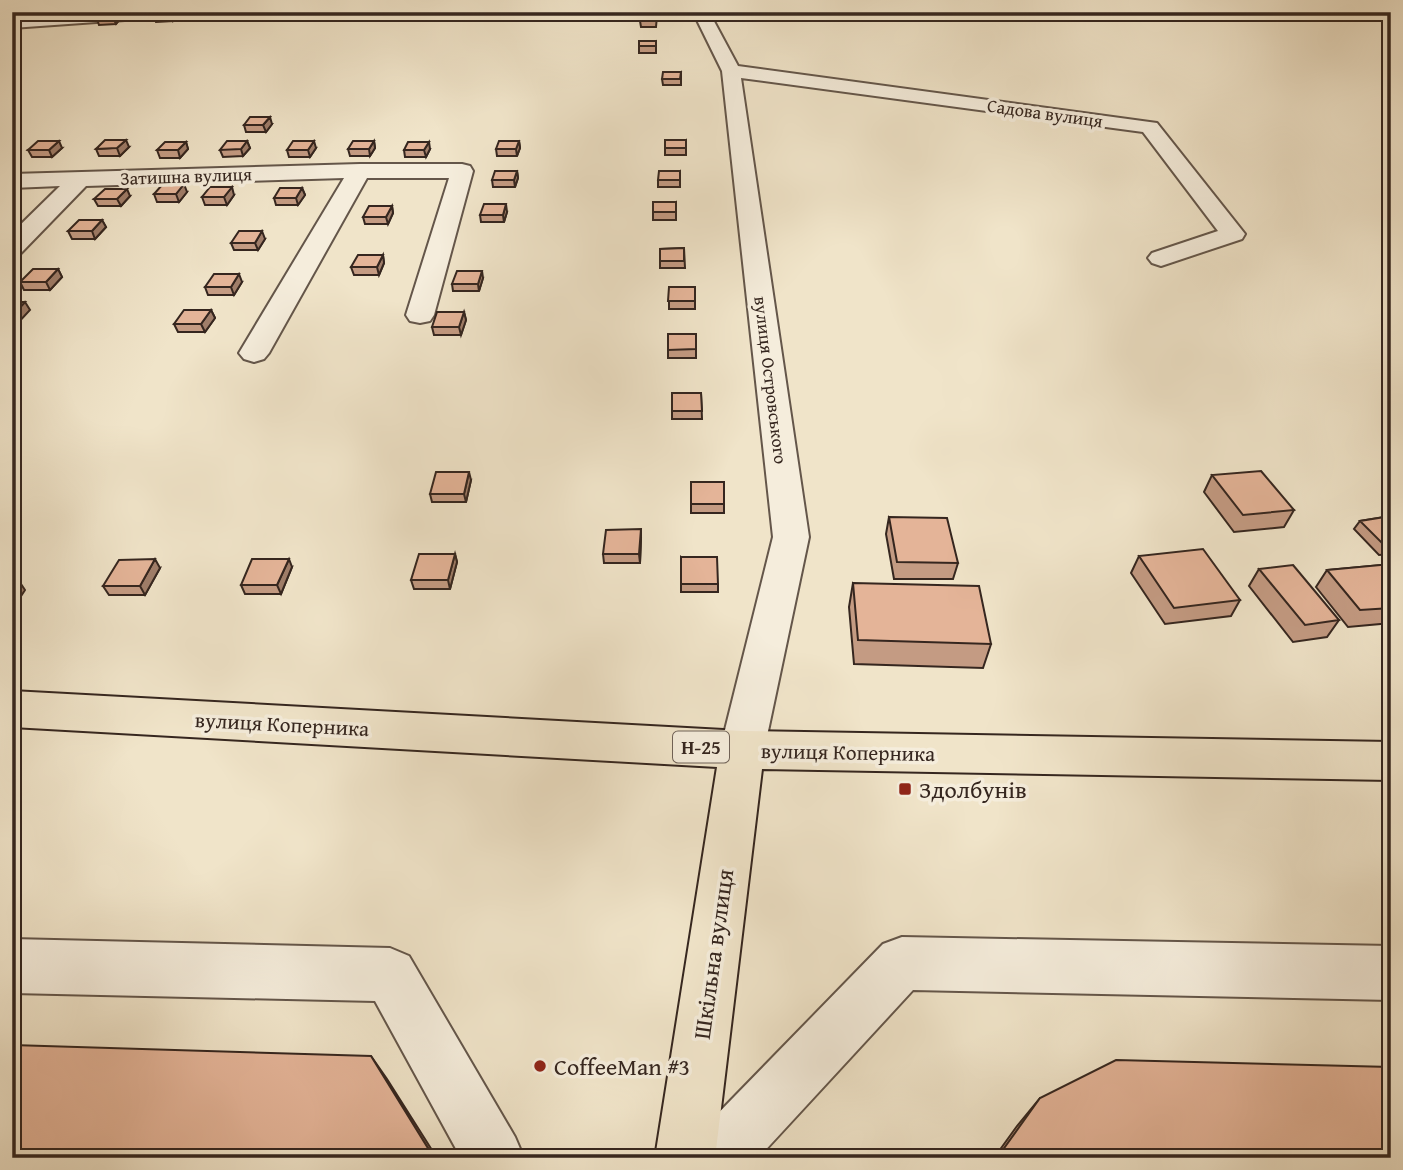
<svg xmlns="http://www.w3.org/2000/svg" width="1403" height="1170" font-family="'Gentium Book Plus',serif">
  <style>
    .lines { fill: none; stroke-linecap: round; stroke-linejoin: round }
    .minor-casing { stroke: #64564a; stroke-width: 4 }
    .major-casing { stroke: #35261f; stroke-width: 4 }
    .minor { fill: #f5eddc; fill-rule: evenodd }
    .major { fill: #f0e4c9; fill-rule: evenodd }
    .wall { fill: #c49b83; stroke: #35261f; stroke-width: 2 }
    .shaded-wall { fill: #a07e6a; stroke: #35261f; stroke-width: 2 }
    .building { fill: #e4b498; stroke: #35261f; stroke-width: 2 }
    .poi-dot { fill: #8f2418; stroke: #f5eddc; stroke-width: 2.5 }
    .labels { text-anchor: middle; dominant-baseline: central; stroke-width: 7; stroke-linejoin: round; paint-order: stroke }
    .far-street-label { font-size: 18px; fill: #35261f; stroke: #f5eddc }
    .shield { fill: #f5eddc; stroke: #6f6258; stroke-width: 2 }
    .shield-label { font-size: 19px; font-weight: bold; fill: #35261f }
    .street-label { font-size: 21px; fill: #35261f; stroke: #f5eddc }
    .near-poi-label { font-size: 24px; fill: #35261f; stroke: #f5eddc; text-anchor: start }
    .near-street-label { font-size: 24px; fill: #35261f; stroke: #f5eddc }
  </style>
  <rect width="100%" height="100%" fill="#f0e4c9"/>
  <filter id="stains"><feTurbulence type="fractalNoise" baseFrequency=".00286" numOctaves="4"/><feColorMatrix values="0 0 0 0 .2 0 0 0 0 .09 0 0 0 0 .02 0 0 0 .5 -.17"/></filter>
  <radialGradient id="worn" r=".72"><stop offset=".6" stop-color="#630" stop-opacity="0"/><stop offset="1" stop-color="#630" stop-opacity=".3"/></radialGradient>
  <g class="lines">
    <defs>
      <path id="minor" d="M94,12H175L167,17L12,28V18Z
        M693,12H709L738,66L1157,123L1245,234L1242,239L1161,266L1152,263L1148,258L1152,253L1218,231L1143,132L741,78L809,537L764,750L758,763L742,769L726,763L720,750L773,537L722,71Z
        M360,164H462L470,166L473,171L434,315L430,321L420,323L410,321L406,315L449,178H367L269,353L264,359L254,362L244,359L239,353L344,178L86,186L21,253L12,256V233L60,186L12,188V174Z
        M902,937L1391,946V1000L913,990L758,1158H686L695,1137L883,944Z
        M12,939L390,948L409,956L515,1137L524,1158H461L375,1001L12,993Z"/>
      <path id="major" d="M12,691L742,731L1391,742V780L762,769L715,1158H655L717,767L12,727Z"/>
    </defs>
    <use href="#minor" class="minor-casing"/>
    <use href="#major" class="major-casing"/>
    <use href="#minor" class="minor"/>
    <use href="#major" class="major"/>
  </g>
  <path class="wall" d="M158,12H175L177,16L173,21L156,22L154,16Z
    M207,12H227L224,16L208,17Z
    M118,13L120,19L116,24L99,25L97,19Z
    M657,16L656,27H641L640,21Z
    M656,41V53H639V46Z
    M681,72V85H663L662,79Z
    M272,124L266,132H246L244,125Z
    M686,140V155H665V148Z
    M247,141L250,148L243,156L223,157L220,150Z
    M374,141L375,148L370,156H350L348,149Z
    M519,141L520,148L517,156H497L496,149Z
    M186,142L188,149L180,158H160L157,150Z
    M129,147L120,156H99L96,149Z
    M62,148L52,157H32L28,150Z
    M316,148L310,157H289L287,150Z
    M430,149L426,157H405L404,150Z
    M517,171L518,178L515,187H493L492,180Z
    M680,171V187H658V180Z
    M302,188L305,195L298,205H276L274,198Z
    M187,192L179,202H157L154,194Z
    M234,195L227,205H205L202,197Z
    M130,196L121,206H98L94,199Z
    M676,202V220H653V212Z
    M392,206L393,213L388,224H365L363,217Z
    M507,212L504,222H481L480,215Z
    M102,220L106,227L95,239H72L68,231Z
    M265,239L258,250H234L231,243Z
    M684,248L685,268H660V249Z
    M383,255L384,263L379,275H354L351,267Z
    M58,269L62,277L50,290H24L20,282Z
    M483,278L479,291H453L452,284Z
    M242,282L234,295H208L205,287Z
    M669,287H695V309H669Z
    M211,310L215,318L205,332H178L174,324Z
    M464,312L466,320L461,335H434L432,327Z
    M668,334H696V358H668Z
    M672,393H701L702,419H672Z
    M1212,475L1294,510L1284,527L1234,532L1204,492Z
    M471,480L466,502H432L430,494Z
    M691,482H724V513H691Z
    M1391,516V554L1379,555L1354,529L1360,521Z
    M889,517L958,563L953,579H894L886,534Z
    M641,538L640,563H604L603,554Z
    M455,554L457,562L450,589H414L411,580Z
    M1139,556L1240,600L1231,616L1165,624L1131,573Z
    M681,557L718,584V592H681Z
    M1391,564V623L1348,627L1316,587L1327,570Z
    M292,567L281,594H245L241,585Z
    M160,568L145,595H109L103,586Z
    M1259,569L1339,620L1327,637L1293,642L1249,586Z
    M853,583L991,644L983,668L854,664L849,607Z
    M1040,1098L1391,1158H994L1017,1126Z"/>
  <path class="shaded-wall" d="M173,12H175L177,16L173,21L171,15Z
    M118,13L120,19L116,24L113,18Z
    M270,117L272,124L266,132L263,125Z
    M126,140L129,147L120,156L117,148Z
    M59,141L62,148L52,157L49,150Z
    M247,141L250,148L243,156L241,149Z
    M314,141L316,148L310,157L308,150Z
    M374,141L375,148L370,156L369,149Z
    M519,141L520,148L517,156L516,149Z
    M186,142L188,149L180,158L178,150Z
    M429,142L430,149L426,157L424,150Z
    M517,171L518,178L515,187L514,180Z
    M184,184L187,192L179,202L176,194Z
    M232,187L234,195L227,205L224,197Z
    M302,188L305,195L298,205L296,198Z
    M127,189L130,196L121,206L117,199Z
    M506,204L507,212L504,222L503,215Z
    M392,206L393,213L388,224L386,217Z
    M102,220L106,227L95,239L92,231Z
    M262,231L265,239L258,250L255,243Z
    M383,255L384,263L379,275L377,267Z
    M58,269L62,277L50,290L46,282Z
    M482,271L483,278L479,291L478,284Z
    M239,274L242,282L234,295L231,287Z
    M25,302L30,310L16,325L12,318V316Z
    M211,310L215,318L205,332L201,324Z
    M464,312L466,320L461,335L459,327Z
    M469,472L471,480L466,502L464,494Z
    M641,529V538L640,563L639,554Z
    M455,554L457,562L450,589L448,580Z
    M155,559L160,568L145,595L140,586Z
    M289,559L292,567L281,594L277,585Z
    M19,581L25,590L12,610V592Z
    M371,1056L387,1079L437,1158H434Z"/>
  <path class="building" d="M158,12H173L171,15L154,16Z
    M118,13L113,18L97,19L101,14Z
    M641,16H657L656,21H640Z
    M639,41H656V46H639Z
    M663,72H681L680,79H662Z
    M250,117H270L263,125H244Z
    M105,140H126L117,148L96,149Z
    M665,140H686V148H665Z
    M38,141H59L49,150H28Z
    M227,141H247L241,149L220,150Z
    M293,141H314L308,150H287Z
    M353,141H374L369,149H348Z
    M499,141H519L516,149H496Z
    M165,142H186L178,150H157Z
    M408,142H429L424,150H404Z
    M495,171H517L514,180H492Z
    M659,171H680V180H658Z
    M184,184L176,194H154L162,185Z
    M210,187H232L224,197H202Z
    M280,188H302L296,198H274Z
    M105,189H127L117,199H94Z
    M653,202H676V212H653Z
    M484,204H506L503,215H480Z
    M369,206H392L386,217H363Z
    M79,220H102L92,231H68Z
    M239,231H262L255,243H231Z
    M684,248V261H660V249Z
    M358,255H383L377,267H351Z
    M33,269H58L46,282H20Z
    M457,271H482L478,284H452Z
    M214,274H239L231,287H205Z
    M669,287H695V301H668Z
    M12,302H25L12,316Z
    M184,310H211L201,324H174Z
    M437,312H464L459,327H432Z
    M668,334H696V349L668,350Z
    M672,393H701L702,411H672Z
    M1261,471L1294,510L1243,515L1212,475Z
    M436,472H469L464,494H430Z
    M691,482H724V504H691Z
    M1391,516V546L1386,547L1360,521Z
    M889,517L947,518L958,563L897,562Z
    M641,529L639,554H603L606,530Z
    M1203,549L1240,600L1174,608L1139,556Z
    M419,554H455L448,580H411Z
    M681,557H717L718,584H681Z
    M155,559L140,586H103L119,560Z
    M252,559H289L277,585H241Z
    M1391,564V608L1360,610L1327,570Z
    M1293,565L1339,620L1305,625L1259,569Z
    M12,581H19L12,592Z
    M853,583L979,586L991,644L858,640Z
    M12,1045L371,1056L434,1158H12Z
    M1116,1060L1391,1067V1158H997L1040,1098Z"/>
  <g class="poi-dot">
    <rect x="898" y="782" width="14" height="14" rx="3.5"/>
    <circle cx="540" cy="1066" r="7"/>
  </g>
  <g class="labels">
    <g class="far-street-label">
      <text transform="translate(1045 113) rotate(8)">Садова вулиця</text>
      <text transform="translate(186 176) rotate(-2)">Затишна вулиця</text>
      <text transform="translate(771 380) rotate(83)">вулиця Островського</text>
    </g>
    <rect class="shield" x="673" y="731.5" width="56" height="31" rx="5"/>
    <g class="shield-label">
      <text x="701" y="747">Н-25</text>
    </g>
    <g class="street-label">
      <text transform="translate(282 724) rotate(3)">вулиця Коперника</text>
      <text transform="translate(848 752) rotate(1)">вулиця Коперника</text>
    </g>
    <g class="near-poi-label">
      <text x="919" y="789">Здолбунів</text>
      <text x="554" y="1066">CoffeeMan #3</text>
    </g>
    <g class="near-street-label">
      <text transform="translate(713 954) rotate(-82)">Шкільна вулиця</text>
    </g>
  </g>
  <rect width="1403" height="1170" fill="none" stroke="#f0e4c9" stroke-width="42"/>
  <rect x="14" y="14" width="1375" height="1142" fill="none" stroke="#35261f" stroke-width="3.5"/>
  <rect x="21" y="21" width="1361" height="1128" fill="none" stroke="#35261f" stroke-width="2"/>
  <rect width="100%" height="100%" filter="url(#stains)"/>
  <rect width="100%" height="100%" fill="url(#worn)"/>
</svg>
